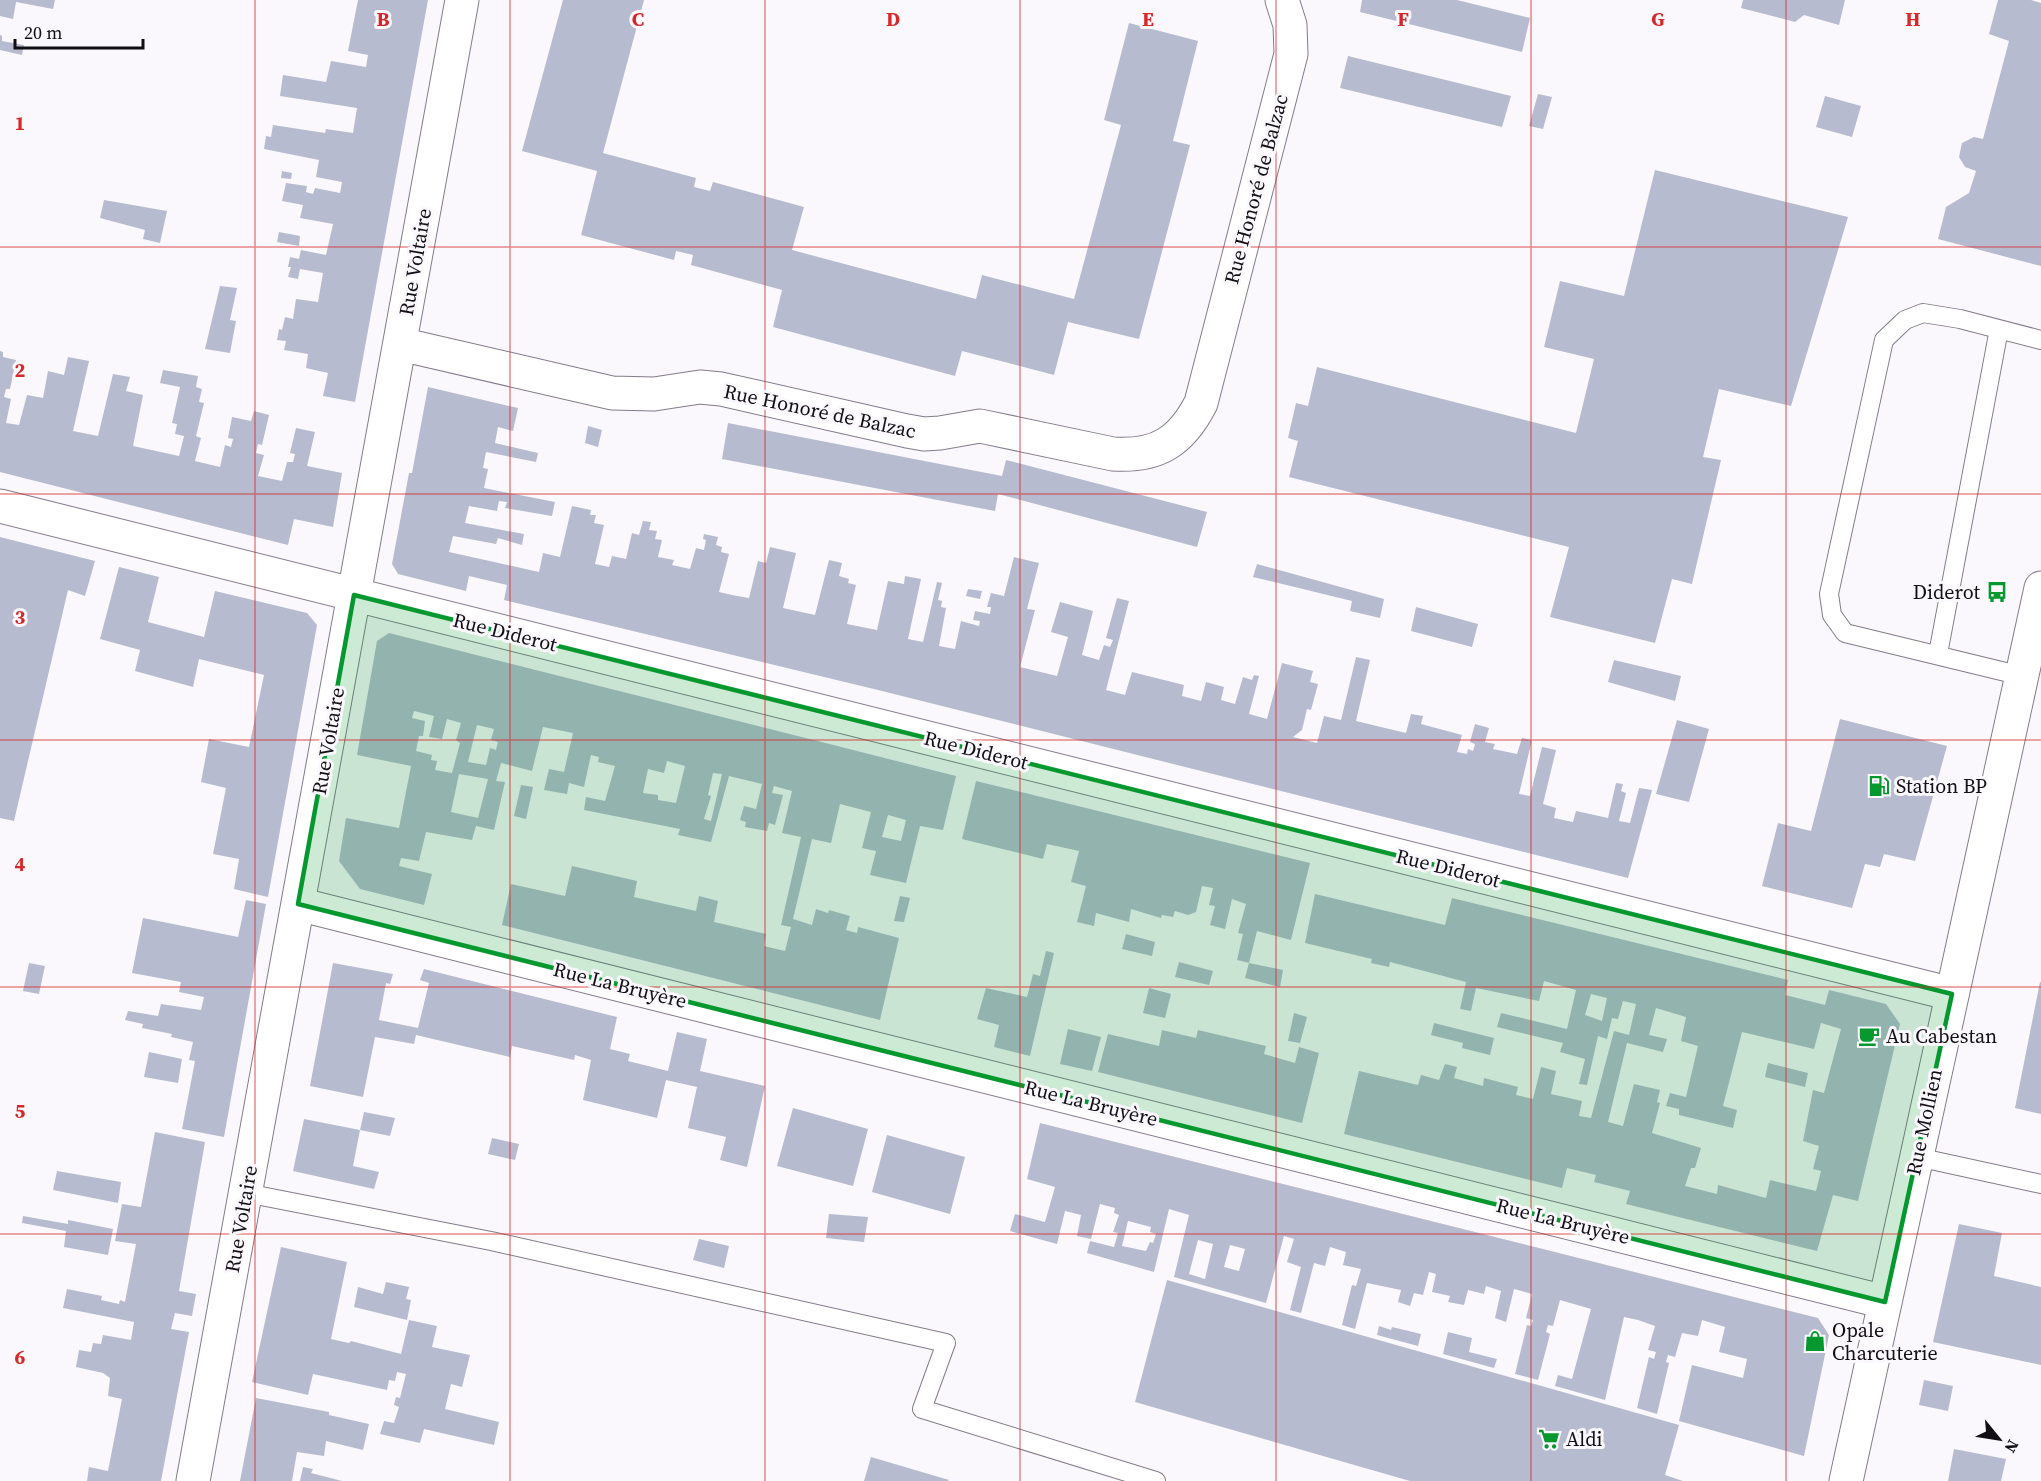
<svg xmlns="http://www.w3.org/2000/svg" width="2041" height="1481" font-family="'Source Serif 4',serif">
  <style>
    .building { fill: #b7bbcf; fill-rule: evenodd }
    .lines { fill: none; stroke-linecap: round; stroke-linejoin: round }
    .lane-casing { stroke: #837b8c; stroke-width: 20 }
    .street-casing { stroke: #837b8c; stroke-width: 35 }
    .secondary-casing { stroke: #837b8c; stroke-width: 35 }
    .lane { stroke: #fff; stroke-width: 18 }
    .street { stroke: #fff; stroke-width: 33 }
    .secondary { stroke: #fff; stroke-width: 33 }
    .marked { fill: #04982f; fill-opacity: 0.2; stroke: #04982f; stroke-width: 4.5; stroke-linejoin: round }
    .grid { fill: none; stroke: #d62828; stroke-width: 1.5; stroke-opacity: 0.55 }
    .labels { text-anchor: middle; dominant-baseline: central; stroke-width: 6; stroke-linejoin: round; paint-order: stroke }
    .street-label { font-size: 20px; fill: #120e15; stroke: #faf8fc }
    .poi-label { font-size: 20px; fill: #120e15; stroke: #faf8fc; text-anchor: start }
    .grid-label { font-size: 20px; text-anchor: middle; font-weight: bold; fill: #d62828; stroke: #faf8fc; stroke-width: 6; stroke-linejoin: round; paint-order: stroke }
  </style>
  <rect width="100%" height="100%" fill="#faf8fc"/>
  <path class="building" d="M0,0H55L53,9L16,2L13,19L0,16Z
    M358,0H428L355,402L323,396L328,373L306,368L308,354L284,350L286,341L277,340L279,329L282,330L285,317L293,319L296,299L318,302L323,273L300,269L298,279L288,277L291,267H288L290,257L299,259L301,250L326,255L333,224L300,218L303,205L282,201L286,183L307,186L306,192L313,194L315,188L340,193L342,182L316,177L319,160L264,149L266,136L271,137L273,125L325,133L326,129L353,133L357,108L280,96L283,75L326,82L331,61L366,67L368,55L348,51Z
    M563,0H644L603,153L696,178L694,187L710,191L713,182L804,207L792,250L976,299L982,275L1074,299L1121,125L1104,120L1129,23L1198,41L1173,141L1190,145L1139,339L1068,322L1054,375L962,351L955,376L773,327L782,290L691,265L693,255L676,251L674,260L581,235L597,171L522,151Z
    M1362,0H1457L1530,18L1522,52L1360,12Z
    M1743,0H1845L1839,25L1804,15L1795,22L1741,8Z
    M1998,0H2031L2041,3V266L1938,239L1946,207L1969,193L1976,171L1965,167L1959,157L1962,143L1974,137L1983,139L2009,41L1989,34Z
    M0,35L2,36V41L24,45L22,55L0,50Z
    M1348,56L1511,96L1502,127L1340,88Z
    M1538,94L1552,97L1543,129L1529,126Z
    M1825,96L1861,106L1852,137L1816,127Z
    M1655,170L1848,217L1791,406L1719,389L1703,457L1721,460L1692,584L1672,579L1655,643L1550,617L1569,547L1289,477L1298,441L1288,438L1296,403L1308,406L1317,367L1576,433L1594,359L1544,347L1560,281L1624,296Z
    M282,171L292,173L291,179L281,178Z
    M104,200L167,211L160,243L143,239L145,230L100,218Z
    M279,232L300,236L299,246L277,242Z
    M220,286L237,288L230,320L236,321L230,353L205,349Z
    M0,351L3,352V357L16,360L10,389H6L4,397L11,399L6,423L19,425L27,395L43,398L48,371L64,375L68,357L89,361L73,431L98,436L113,374L130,377L126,391L143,395L133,446L179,456L184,436L175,434L177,424L172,423L180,387L160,383L163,370L198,376L196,387L202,389L199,402L204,403L196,436L201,438L195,461L220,467L225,445L231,447L233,439L228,438L232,417L251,421L254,411L269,415L262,445L258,444L256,453L264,455L258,476L282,481L287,462H293L295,454L290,453L296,428L315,432L307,466L342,473L333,527L294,519L288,545L0,472Z
    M428,387L518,408L513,431L498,427L495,443L538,453L536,462L486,452L483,468L488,469L484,488L555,502L552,516L505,508L507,502L499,501L497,511L469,506L465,523L524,534L522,545L498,538L496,544L453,536L449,552L539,572L543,553L560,557L572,506L591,510L590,515H596L594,523L604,525L595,564L609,567L612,556L626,559L632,533L639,535L643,521L651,522L649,530L657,531L655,539L662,540L658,557L674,560L672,565L690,569L696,548L704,550L706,540L703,539L704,534L718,537L716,545L722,547L721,552L729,554L719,592L732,595L749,598L758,561L766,563L770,547L796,553L783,608L815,615L829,560L842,563L839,576L849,579L848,583L856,585L847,624L877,630L888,581L904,584L905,576L921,579L908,639L923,642L937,582L942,583L938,600L942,601L941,607L946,608L939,646L955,649L961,621L979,626L980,621L973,620L975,611L990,614L991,607H987L991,593L1004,596L1014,557L1039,563L1027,609L1035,610L1020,667L1057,676L1068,637L1051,632L1060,602L1093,611L1082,655L1099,660L1104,645L1110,647L1113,640L1106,638L1117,598L1129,601L1106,690L1125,695L1132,672L1184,685L1182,696L1201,701L1206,682L1224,687L1221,700L1235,704L1243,677L1252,680L1254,675L1259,676L1249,714L1267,719L1282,663L1313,671L1310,682L1318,684L1311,710L1307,709L1302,730L1293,737L1317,743L1324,716L1341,720L1356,657L1370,660L1356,721L1406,733L1411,714L1423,716L1421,724L1462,735L1457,752L1467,754L1468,749L1473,751L1475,744L1470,742L1475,724L1489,728L1485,742L1495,744L1493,749L1517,754L1522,738L1532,740L1519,794L1530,796L1542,747L1556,750L1543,804L1556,808L1554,818L1573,822L1576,811L1608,818L1616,783L1623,784L1621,791L1626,793L1619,821L1630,823L1639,788L1652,790L1628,878L878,690L504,600L507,585L469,576L466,591L398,574L392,564L409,473H412Z
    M728,423L1002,476L1006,460L1207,512L1197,547L998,494L995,511L722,459Z
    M588,426L602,430L598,447L585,443Z
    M0,537L95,561L85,596L68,590L14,821L0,818Z
    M1257,564L1384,599L1380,618L1350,611L1352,601L1253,577Z
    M119,567L159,577L148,622L204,637L215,591L307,613L317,625L268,897L234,889L239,859L213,854L226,788L201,782L209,739L249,747L264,675L199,659L193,687L135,671L140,650L100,639Z
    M968,589L982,591L980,599L966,596Z
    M1416,607L1478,624L1472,647L1411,631Z
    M389,633L956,776L943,830L920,826L906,883L870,875L876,851L862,848L871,812L840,804L831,843L812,839L793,919L812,925L816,909L828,913L829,910L850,916L846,930L857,933L858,927L899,938L880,1020L502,925L511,884L565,896L572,866L637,881L634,897L696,911L699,896L718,901L714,922L766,934L764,946L785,951L791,927L781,925L801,837L782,833L792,791L774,786L772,793L783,795L775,825L769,823L767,831L745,827L746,822L740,820L744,806L756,809L762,784L729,776L711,842L678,835L680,829L584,810L586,797L605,801L615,766L598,762L599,757L591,755L584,787L569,783L567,794L544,790L549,769L564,772L573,733L543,727L532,771L501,763L496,781L505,782L494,830L476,826L472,840L426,832L419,861L401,858L399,866L432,874L424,905L360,889L339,861L346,818L399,828L411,766L357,755L377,641ZM414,711L434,716L429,737L442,739L447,719L461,723L456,740L460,743L452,773L435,770L437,761L431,760L432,755L416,751L419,736H423L425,721L412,718ZM477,725L494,729L491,740L498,742L496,750L490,748L486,765L468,762ZM667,761L685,766L676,803L658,800V795L643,793L648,769L664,773ZM713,773L722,774L711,821L704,819L711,796L708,795ZM459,774L488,779L478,818L451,812ZM888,815L906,820L901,841L882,837Z
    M1614,660L1681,676L1675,701L1608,682Z
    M1840,719L1947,746L1915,861L1884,854L1880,867L1865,864L1852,908L1762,886L1778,823L1811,831Z
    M1677,720L1709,729L1689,802L1656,794Z
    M976,781L1310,863L1291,940L1257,931L1249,963L1237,960L1243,934L1238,933L1246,904L1232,899L1225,929L1210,925L1215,906L1209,905L1213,888L1202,886L1196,912L1188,915L1175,911L1173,917L1162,915L1161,918L1131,909L1129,922L1096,913L1094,926L1077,922L1086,886L1071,882L1079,851L1047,844L1043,859L962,839Z
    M521,785L533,787L526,819L514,816Z
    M1315,894L1445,925L1452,898L1788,980L1785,995L1825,1005L1829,990L1886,1004L1900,1024L1858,1201L1833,1195L1817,1251L1626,1204L1630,1191L1594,1182L1596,1175L1567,1168L1562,1188L1344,1134L1359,1071L1418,1085L1421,1075L1439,1080L1445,1064L1457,1067L1454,1078L1483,1086L1484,1078L1518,1087L1516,1095L1533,1099L1541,1067L1556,1071L1551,1094L1582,1101L1579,1116L1591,1118L1614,1031L1629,1035L1636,1004L1623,1001L1618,1019L1612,1018L1607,1039L1598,1036L1587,1085L1579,1084L1585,1059L1560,1052L1563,1043L1497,1027L1501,1013L1567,1029L1576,990L1544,981L1539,1001L1476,988L1471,1011L1460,1009L1466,982L1390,962L1389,967L1371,963L1372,959L1305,943ZM1591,994L1607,998L1602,1021L1585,1015ZM1656,1008L1686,1017L1681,1041L1698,1046L1686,1097L1670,1093L1666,1106L1679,1109V1115L1733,1128L1737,1110L1723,1106L1742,1032L1814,1049L1821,1023L1841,1029L1824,1093L1813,1090L1803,1141L1819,1146L1813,1169L1821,1171L1816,1191L1770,1180L1766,1198L1718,1185L1717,1194L1685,1186L1691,1168H1695L1701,1148L1652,1133L1660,1103L1657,1102L1660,1090L1634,1084L1623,1126L1608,1122L1627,1043L1663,1052L1667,1039L1649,1035Z
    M900,896L910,898L904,922L894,921Z
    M246,900L266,904L224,1137L182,1129L195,1061L189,1060L193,1042L171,1037L172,1034L142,1028L143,1024L125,1020L128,1011L158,1016L161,1004L201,1010L204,997L179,992L181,982L132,973L143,918L238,937Z
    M1126,934L1155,942L1152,956L1122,949Z
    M1046,951L1054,953L1030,1056L994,1047L999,1025L977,1019L986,988L1027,997L1033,974L1040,976Z
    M1179,962L1213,971L1209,985L1175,977Z
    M29,963L45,966L39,994L23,991Z
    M333,963L393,974L390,984L386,983L379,1020L418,1028L429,983L420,980L424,969L617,1017L610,1049L630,1054L628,1061L668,1071L677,1032L707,1039L700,1071L765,1086L747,1167L720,1160L726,1137L688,1128L697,1087L666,1080L657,1118L583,1100L591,1060L575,1055L574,1060L512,1046L510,1057L416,1035L414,1044L375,1037L363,1097L310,1086Z
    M1249,963L1283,970L1280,987L1245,978Z
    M2040,982H2041V1114L2015,1108Z
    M1149,988L1171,994L1165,1018L1143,1013Z
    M1294,1013L1307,1017L1300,1043L1288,1041Z
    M1434,1023L1494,1038L1490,1055L1462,1048L1463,1043L1431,1035Z
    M1068,1029L1101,1037L1092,1071L1060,1064Z
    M1162,1030L1196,1038L1198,1030L1266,1046L1264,1054L1295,1063L1299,1047L1319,1053L1302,1123L1098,1072L1108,1034L1159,1046Z
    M149,1052L182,1059L178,1083L144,1077Z
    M1768,1063L1808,1073L1805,1087L1765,1077Z
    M793,1108L868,1129L853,1186L777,1166Z
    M364,1112L395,1118L390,1136L360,1130L353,1166L379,1172L374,1189L293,1171L304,1119L360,1130Z
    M1040,1123L1818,1318L1829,1335L1804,1456L1679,1421L1692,1365L1743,1378L1747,1359L1719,1352L1725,1327L1702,1320L1698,1336L1682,1333L1675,1357L1668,1355L1666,1362L1669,1363L1657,1414L1637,1408L1649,1357L1654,1359L1656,1352L1648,1350L1655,1326L1638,1320L1624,1317L1605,1400L1555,1386L1558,1375L1572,1379L1591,1309L1560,1300L1553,1326L1548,1325L1546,1332L1550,1334L1538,1380L1515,1374L1527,1325L1531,1326L1533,1320L1526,1318L1532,1294L1514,1289L1506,1322L1495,1318L1501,1291L1486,1286L1484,1294L1468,1290L1464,1305L1448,1302L1450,1296L1432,1292L1436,1274L1429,1272L1423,1295L1414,1293L1410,1306L1398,1302L1401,1290L1367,1283L1355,1329L1342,1325L1352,1285L1356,1286L1361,1269L1343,1265L1346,1252L1330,1247L1325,1266L1314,1263L1301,1313L1290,1310L1301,1267L1287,1262L1294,1239L1284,1236L1266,1303L1174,1277L1189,1215L1169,1209L1154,1272L1087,1253L1090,1241L1114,1247L1118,1233L1113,1232L1119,1215L1114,1213L1115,1208L1100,1204L1091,1239L1077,1236L1081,1215L1065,1211L1057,1244L1010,1231L1015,1214L1045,1222L1055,1187L1027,1179ZM1128,1221L1151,1227L1150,1232L1156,1234L1153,1243L1150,1242L1146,1251L1122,1246ZM1198,1240L1213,1244L1205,1279L1189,1274ZM1230,1245L1245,1249L1239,1271L1224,1267Z
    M155,1132L205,1142L179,1291L196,1294L192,1316L175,1313L171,1329L189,1332L161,1481H87L89,1467L108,1471L122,1399L108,1396L110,1378L103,1373L76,1367L79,1350L91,1352L93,1343L101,1344L103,1335L131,1340L134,1322L63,1308L67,1289L102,1296L101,1300L119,1304L120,1300L125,1302L136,1244L115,1241L122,1204L141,1207Z
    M887,1135L965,1157L950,1214L872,1192Z
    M492,1138L519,1144L515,1160L488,1154Z
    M57,1171L121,1182L118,1203L53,1190Z
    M829,1214L868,1217L864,1242L826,1238Z
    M23,1216L68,1224V1220L113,1229L108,1255L64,1247L66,1231L22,1223Z
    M1959,1224L2002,1233L1994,1276L2041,1287V1365L1933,1342Z
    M699,1239L729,1246L724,1268L693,1260Z
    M281,1247L347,1262L331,1339L349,1343L351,1341L401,1354L409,1320L437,1326L432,1347L470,1355L462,1387L451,1384L445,1409L499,1422L494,1445L424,1429L420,1443L380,1434L384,1421L394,1423L399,1407L394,1405L396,1397L400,1398L406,1374L397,1372L395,1381L389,1380L387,1390L313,1374L308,1395L252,1382Z
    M1167,1280L1679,1425L1665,1475L1683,1481H1410L1135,1402Z
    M386,1282L409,1287L406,1299L411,1300L407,1320L354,1307L358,1287L383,1294Z
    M1379,1326L1391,1330L1392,1327L1421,1334L1418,1346L1377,1335Z
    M1448,1332L1472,1338L1469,1352L1497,1359L1494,1368L1443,1354Z
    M1924,1380L1953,1386L1948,1411L1919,1405Z
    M256,1398L329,1412V1415L369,1424L363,1450L326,1441L324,1456L297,1452L292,1481H240Z
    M1954,1449L2006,1459L2001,1481H1948Z
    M871,1457L949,1480L948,1481H864Z
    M303,1467L313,1469L311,1473L342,1481H300Z"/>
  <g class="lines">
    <defs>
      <path id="lane" d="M1938,654L1999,329
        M2022,676L1845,633L1832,615L1829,594L1884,340L1905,320L1923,313L1960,319L2041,340
        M1917,1157L2041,1184
        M246,1193L491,1241L946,1343L922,1409L1156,1481"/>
      <path id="street" d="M400,344L612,393L654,394L700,387L721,389L907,431L924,434L940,433L980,426L1113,454C1157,457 1181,442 1201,403L1291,54L1290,25L1282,0
        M0,506L1952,994
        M298,904L1885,1302
        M193,1481L462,0"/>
      <path id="secondary" d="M1846,1481L2041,588"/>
    </defs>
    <use href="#lane" class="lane-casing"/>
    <use href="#street" class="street-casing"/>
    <use href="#secondary" class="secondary-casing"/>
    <use href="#lane" class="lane"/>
    <use href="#street" class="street"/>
    <use href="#secondary" class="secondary"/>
  </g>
  <path class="marked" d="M354,595L1952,994L1885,1302L298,904Z"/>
  <path class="grid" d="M255,0V1481M510,0V1481M765,0V1481M1020,0V1481M1276,0V1481M1531,0V1481M1786,0V1481M0,247H2041M0,494H2041M0,740H2041M0,987H2041M0,1234H2041"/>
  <defs>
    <symbol id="bus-bare" viewBox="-9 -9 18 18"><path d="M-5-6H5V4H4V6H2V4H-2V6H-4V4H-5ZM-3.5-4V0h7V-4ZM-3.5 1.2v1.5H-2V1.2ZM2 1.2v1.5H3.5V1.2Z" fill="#04982f" stroke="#faf8fc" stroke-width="2.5" paint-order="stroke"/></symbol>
    <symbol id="fuel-bare" viewBox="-9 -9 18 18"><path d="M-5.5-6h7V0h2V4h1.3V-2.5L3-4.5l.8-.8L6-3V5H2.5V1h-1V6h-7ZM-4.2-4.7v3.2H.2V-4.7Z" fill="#04982f" stroke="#faf8fc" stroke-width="2.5" paint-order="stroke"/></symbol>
    <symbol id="cafe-bare" viewBox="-9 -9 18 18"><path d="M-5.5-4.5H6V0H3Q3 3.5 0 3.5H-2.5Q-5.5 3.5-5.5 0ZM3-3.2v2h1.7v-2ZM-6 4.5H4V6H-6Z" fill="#04982f" stroke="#faf8fc" stroke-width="2.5" paint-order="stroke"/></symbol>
    <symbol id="shop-bare" viewBox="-9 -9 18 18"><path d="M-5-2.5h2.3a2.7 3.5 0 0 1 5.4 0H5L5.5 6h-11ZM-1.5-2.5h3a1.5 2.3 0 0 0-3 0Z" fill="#04982f" stroke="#faf8fc" stroke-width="2.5" paint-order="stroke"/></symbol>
    <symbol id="supermarket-bare" viewBox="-9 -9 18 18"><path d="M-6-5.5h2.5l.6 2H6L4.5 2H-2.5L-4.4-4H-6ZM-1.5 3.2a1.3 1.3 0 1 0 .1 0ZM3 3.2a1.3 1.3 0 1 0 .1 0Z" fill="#04982f" stroke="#faf8fc" stroke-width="2.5" paint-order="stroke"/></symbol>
  </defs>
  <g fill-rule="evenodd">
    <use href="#bus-bare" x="1982" y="577" width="30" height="30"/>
    <use href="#fuel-bare" x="1864" y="771" width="30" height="30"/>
    <use href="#cafe-bare" x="1854" y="1021" width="30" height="30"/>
    <use href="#shop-bare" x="1800" y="1326" width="30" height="30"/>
    <use href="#supermarket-bare" x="1534" y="1424" width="30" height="30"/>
  </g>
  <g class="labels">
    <g class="street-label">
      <text transform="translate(1256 189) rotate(-75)">Rue Honoré de Balzac</text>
      <text transform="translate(415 262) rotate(-80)">Rue Voltaire</text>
      <text transform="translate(820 411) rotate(12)">Rue Honoré de Balzac</text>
      <text transform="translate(505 632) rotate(14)">Rue Diderot</text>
      <text transform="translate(328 741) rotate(-80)">Rue Voltaire</text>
      <text transform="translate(976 750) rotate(14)">Rue Diderot</text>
      <text transform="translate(1448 868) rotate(14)">Rue Diderot</text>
      <text transform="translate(620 985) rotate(14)">Rue La Bruyère</text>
      <text transform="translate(1091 1103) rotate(14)">Rue La Bruyère</text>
      <text transform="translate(1924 1122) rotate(-78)">Rue Mollien</text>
      <text transform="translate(241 1219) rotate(-80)">Rue Voltaire</text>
      <text transform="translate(1563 1221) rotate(14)">Rue La Bruyère</text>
    </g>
    <g class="poi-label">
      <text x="1980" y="592" text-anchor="end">Diderot</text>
      <text x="1896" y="786">Station BP</text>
      <text x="1886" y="1036">Au Cabestan</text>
      <text x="1832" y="1330">Opale<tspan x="1832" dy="23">Charcuterie</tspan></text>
      <text x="1566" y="1439">Aldi</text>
    </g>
  </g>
  <g class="grid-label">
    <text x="383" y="26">B</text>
    <text x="638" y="26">C</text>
    <text x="893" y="26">D</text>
    <text x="1148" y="26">E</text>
    <text x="1403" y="26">F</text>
    <text x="1658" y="26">G</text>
    <text x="1913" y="26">H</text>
    <text x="20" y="130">1</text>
    <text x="20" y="377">2</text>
    <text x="20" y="624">3</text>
    <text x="20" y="871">4</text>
    <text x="20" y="1118">5</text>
    <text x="20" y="1364">6</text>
  </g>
  <g transform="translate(1999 1439) rotate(120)" stroke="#faf8fc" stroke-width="4.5" paint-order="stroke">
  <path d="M0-4.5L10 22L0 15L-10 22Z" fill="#120e15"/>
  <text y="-9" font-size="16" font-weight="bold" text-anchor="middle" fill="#120e15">N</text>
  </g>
  <path d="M15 39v9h128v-9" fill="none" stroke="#120e15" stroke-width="3"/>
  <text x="24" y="39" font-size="18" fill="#120e15" stroke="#faf8fc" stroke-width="4.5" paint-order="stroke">20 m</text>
</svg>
